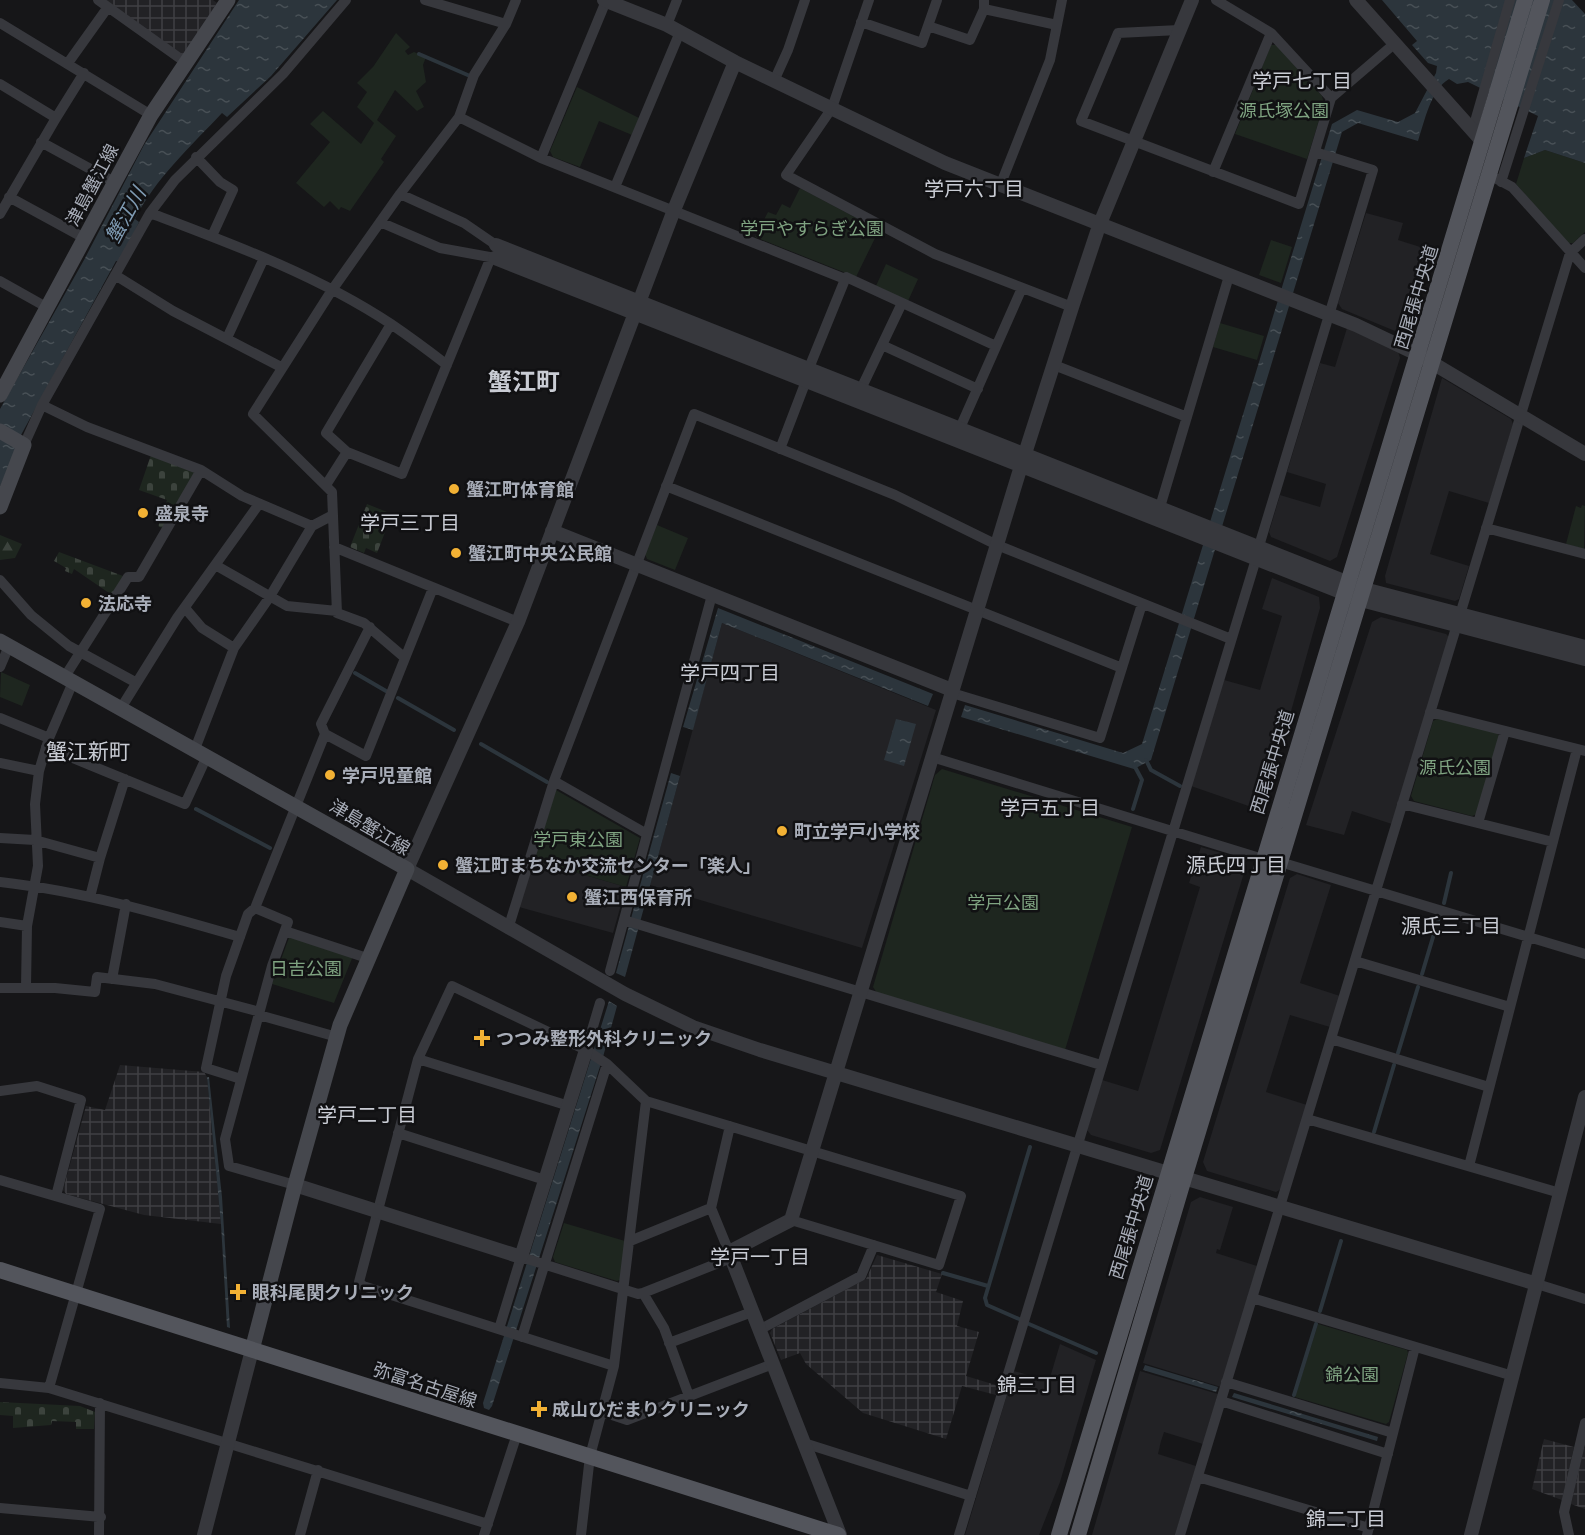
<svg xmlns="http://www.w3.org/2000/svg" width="1585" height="1535" font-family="Quicksand,'Noto Sans JP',sans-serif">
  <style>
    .built { fill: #222225 }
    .industrial { fill: url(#industrial-grid) }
    .green { fill: #1e261f }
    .forest { fill: url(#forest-firs) }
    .cemetery { fill: url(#cemetery-stones) }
    .water { fill: url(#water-ripples) }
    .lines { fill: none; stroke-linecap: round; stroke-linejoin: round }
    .stream { stroke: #2c353c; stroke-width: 4 }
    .minor { stroke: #37383d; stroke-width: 10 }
    .tertiary { stroke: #37383d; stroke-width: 14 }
    .secondary { stroke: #45474d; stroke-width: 15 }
    .primary { stroke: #53555c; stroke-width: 16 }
    .poi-dot { fill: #f2b134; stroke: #111113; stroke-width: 2 }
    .labels { text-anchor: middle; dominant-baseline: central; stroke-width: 5; stroke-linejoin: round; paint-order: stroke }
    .park-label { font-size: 18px; fill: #7fa381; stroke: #111113 }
    .street-label { font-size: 18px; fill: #a8adb8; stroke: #111113 }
    .poi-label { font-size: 18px; font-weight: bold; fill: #a8adb8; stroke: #111113; text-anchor: start }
    .neighbourhood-label { font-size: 20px; fill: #c9ccd4; stroke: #111113 }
    .water-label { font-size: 20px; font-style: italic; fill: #7f9bb3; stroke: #111113 }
    .quarter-label { font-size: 21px; fill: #c9ccd4; stroke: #111113 }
    .district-label { font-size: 24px; font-weight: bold; fill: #c9ccd4; stroke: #111113 }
  </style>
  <defs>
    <pattern id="industrial-grid" width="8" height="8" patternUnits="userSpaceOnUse" patternTransform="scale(1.5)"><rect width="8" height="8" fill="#222225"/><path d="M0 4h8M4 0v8" fill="none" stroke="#3f3f43"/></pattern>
    <pattern id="forest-firs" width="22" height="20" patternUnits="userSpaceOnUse" patternTransform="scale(1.5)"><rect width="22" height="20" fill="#1e261f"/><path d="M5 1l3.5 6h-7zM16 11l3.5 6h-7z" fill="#3c433d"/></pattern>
    <pattern id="cemetery-stones" width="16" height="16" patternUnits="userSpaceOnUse" patternTransform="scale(1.5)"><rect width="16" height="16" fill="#1e261f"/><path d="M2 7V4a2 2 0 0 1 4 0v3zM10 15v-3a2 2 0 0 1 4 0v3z" fill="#3c433d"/></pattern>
    <pattern id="water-ripples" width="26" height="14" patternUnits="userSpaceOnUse" patternTransform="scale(1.5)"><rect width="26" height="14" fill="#2c353c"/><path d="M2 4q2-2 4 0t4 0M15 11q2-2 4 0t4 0" fill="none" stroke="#485056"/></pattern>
  </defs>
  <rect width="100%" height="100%" fill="#161618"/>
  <path class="built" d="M1366,213L1403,223L1398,240L1433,251L1407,336L1342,309L1338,303Z
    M1347,328L1398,351L1400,358L1337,557L1330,561L1271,537L1269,532L1280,495L1320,507L1326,484L1287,472L1320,363L1335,367Z
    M1442,378L1511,419L1513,424L1489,503L1449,491L1430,554L1469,566L1459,599L1455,601L1386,583L1385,576Z
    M1272,578L1319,597L1320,608L1263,811L1191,786L1224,680L1260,690L1282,616L1262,609Z
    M1381,617L1446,634L1449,637L1392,824L1352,811L1344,835L1306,825L1372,622Z
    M722,623L936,710L862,948L650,885Z
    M1201,847L1245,860L1247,863L1160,1150L1151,1153L1091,1135L1087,1130L1102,1080L1138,1091L1200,887L1189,883Z
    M534,860L626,887L613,933L519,907Z
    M1297,874L1331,885L1300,983L1340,996L1330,1027L1290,1015L1266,1092L1307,1105L1281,1189L1276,1192L1207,1171L1203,1162L1290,878Z
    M1200,1197L1233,1207L1220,1250L1217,1249L1216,1253L1257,1266L1221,1387L1143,1363L1191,1202Z
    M1060,1344L1096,1360L1060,1482L1039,1535H965L1014,1371L1049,1381Z
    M1140,1371L1218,1394L1203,1444L1164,1432L1161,1441L1158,1454L1196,1466L1175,1535H1092Z"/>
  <path class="industrial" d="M102,0H213L217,3L183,57Z
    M120,1065L204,1072L207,1077L221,1224L144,1215L66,1194L63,1190L86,1106L105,1110Z
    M877,1255L942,1274L936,1292L963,1301L957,1326L979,1332L966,1376L999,1386L996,1395L962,1386L946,1439L863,1413L806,1364L800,1353L781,1360L770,1333L772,1329L866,1279Z
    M1544,1439L1574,1447L1562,1500L1532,1489Z
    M1584,1448H1585V1509L1571,1504Z"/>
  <path class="green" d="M396,33L410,47L405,51L408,55L414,52L426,57L423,65L426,82L416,91L424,107L417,111L395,90L377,120L396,136L381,159L384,162L350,211L341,207L339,210L330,201L324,207L296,183L330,142L310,124L323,111L361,144L374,123L357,107L367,92L357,83L373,67Z
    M1271,45H1277L1322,96L1324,104L1307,159L1235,134Z
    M577,87L639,118L632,135L599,121L580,167L553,157L550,151Z
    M1545,150L1585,163V232L1573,243H1567L1516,184L1524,158Z
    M800,188L879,230L856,277L755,237L768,212L776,215L782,204L790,208Z
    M1271,240L1292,247L1281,283L1259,275Z
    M886,264L918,279L908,301L876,286Z
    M1220,323L1264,336L1257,360L1213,347Z
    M1582,505L1585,506L1584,549L1566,544L1576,506L1581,508Z
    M657,525L688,538L675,570L647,559L645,554Z
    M1,672L30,685L22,706L0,697Z
    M1439,718L1497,733L1500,738L1477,814L1472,816L1414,801L1411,796L1433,721Z
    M942,769L1132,827L1065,1050L877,993L873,987L935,775Z
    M556,790L640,838L626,887L534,860Z
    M290,935L353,956L334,1003L272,984Z
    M564,1223L625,1241L622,1279L617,1281L555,1262L553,1257Z
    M1318,1324L1407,1350L1408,1353L1389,1422L1386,1424L1295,1397Z"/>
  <path class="forest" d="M0,535L22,544L15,558L0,560Z"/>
  <path class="cemetery" d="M151,455L196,472L164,529L158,526L167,500L139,490Z
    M367,504L392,514L377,553L366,548L364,553L350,547Z
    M59,552L123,576L112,595L74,569L72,574L65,571L66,568L54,561Z
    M0,1402L80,1406L95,1412L94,1429H76V1422L52,1421L51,1425L13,1428V1416L0,1415Z"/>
  <path class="water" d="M239,0H337L271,76L227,117L222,113C191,146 155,179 135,219L139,222L120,262L116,261L21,435L0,487V409L84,260L144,145Z
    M1382,0H1572L1585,14V163L1545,150L1524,158L1538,116L1468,82L1457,84L1449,79C1431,89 1424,123 1418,141L1358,123L1342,132L1151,760L1134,769L961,717L965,705L1123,753L1142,744L1332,124L1357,110L1398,122L1415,113L1436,73L1437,66L1428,63L1412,45L1417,41Z
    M718,608L933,694L928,706L722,623L693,730L683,727Z
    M896,719L916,724L904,766L884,760Z
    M671,773L680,776L625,977L616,973Z
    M609,1001L617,1006L603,1057L492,1406L489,1410L484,1408L483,1403Z
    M207,1077H209L222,1197L230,1328L227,1327L221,1224Z
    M1145,1365L1218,1387L1216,1392L1143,1370Z
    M1234,1393L1378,1437L1377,1441L1232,1397Z"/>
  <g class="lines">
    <path class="stream" d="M419,54L470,76
      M355,673L386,691
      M398,698L454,730
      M481,744L547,782
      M1146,760L1151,770L1180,786
      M196,809L270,848
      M1133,809L1142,780L1134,765
      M1444,903L1451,873
      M1422,974L1439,917
      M1398,1053L1418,987
      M1374,1132L1394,1065
      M943,1273L988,1286
      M1320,1311L1341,1241
      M1019,1319L987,1305L985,1298L1030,1147
      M1029,1324L1096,1353
      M1294,1395L1316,1324"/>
    <path class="minor" d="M98,0L185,62
      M425,0L506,24
      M869,0L832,108L786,175L935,254L1072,307
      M984,0V9L1057,25
      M1216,0L1271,33L1331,98
      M861,22L922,43L937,0
      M0,23L151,115
      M667,25L677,0
      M928,26L970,40L984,9
      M1179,30L1118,33L1081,121L1299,204L1331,98L1394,44
      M68,63L108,7
      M774,81L788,50L805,0
      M0,84L56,118L0,214
      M459,117L541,158L845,279
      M56,118L84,73
      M1472,132L1510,0
      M41,142L116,183
      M196,157L220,182L233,190L212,236
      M541,158L606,1
      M1213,172L1271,33
      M1497,179L1512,187L1585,268
      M1501,182L1559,0
      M1000,186L1050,60L1062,0
      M615,187L680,32
      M400,194L464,223L496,245
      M9,197L86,239
      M150,213C232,244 317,275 391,324C410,337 429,351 447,365
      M380,222L440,248L495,258
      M115,275L173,311L281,367
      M0,281L48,308
      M391,324L326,433L347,452L402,474L491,257
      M227,338L264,258
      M882,345L978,389
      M1054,365L1187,417
      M809,368L846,277L996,346
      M861,389L902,303
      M42,405L87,427L201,470L242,496L312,526
      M960,428L1022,288
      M24,445L42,405L150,213L175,180L283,74L346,0
      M780,449L806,381
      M326,485L347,452
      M666,486L1122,668
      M1160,507L1229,276
      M1486,528L1585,554
      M1259,546L1373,170L1315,152
      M334,547L518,622
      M217,566L287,606L337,611
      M0,580L31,615L69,646L135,682
      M185,608L202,628L234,648
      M405,658L364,623L337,613L332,492L253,414L332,290L400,194L459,117L474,75L506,24L516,0
      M0,667L9,646
      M64,678L128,577H139L201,470
      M952,693L1100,738L1142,604
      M121,708L177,618L259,504
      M1430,712L1585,751
      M0,718L49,738
      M325,734L366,756L433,588
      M46,747L185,804L207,756
      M195,749L234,648L269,598L312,526L333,515
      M932,757L1263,859
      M0,763L39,771
      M554,781L647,834
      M1402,804L1553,842
      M1478,823L1505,731
      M0,838L35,840L100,858
      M1280,862L1585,954
      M0,882C82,891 161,914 240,937
      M90,897L100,858L125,779
      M255,908L288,922L272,966L225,1139L229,1166L295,1185
      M624,920L1101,1065
      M0,922L27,926
      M508,929L554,781L694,414L895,495L997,545L1231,639
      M285,931L367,958
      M1355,961L1510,1007
      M610,971L712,595
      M112,979L126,904
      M26,987L27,926L38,866L35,804L39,771L49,738L73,682
      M0,988H55L95,992L97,977L155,984L260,1012
      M259,1015L337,1037
      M1331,1039L1489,1087
      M586,1050L600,1003
      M418,1059L569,1106
      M241,1079L206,1068L226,976L248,914L255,908L325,734L321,724L370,627
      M0,1091L37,1086L81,1100L56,1196
      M1307,1119L1560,1193
      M398,1133L545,1180
      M1469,1166L1577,749
      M0,1180L100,1209L49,1388
      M630,1241L711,1208
      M729,1252L711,1208L730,1126
      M1537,1284L1585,1299
      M643,1293L731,1258
      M1252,1298L1513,1376
      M499,1329L521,1257L638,1294L643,1293L664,1328L689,1396
      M759,1330L861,1276L874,1245
      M522,1337L607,1064
      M669,1343L752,1312
      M614,1366L363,1286L359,1282L418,1059L452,986L586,1050L607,1064L646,1101L961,1196L939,1265L791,1220
      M1226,1382L1393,1433
      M0,1383L49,1388L488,1524
      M1221,1401L1388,1454
      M603,1412L627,1420L773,1364
      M804,1443L971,1496
      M1198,1477L1369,1528
      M0,1508L101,1517
      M99,1535L100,1403
      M300,1535L318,1470
      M484,1535L517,1434
      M581,1535L590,1456L614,1366L646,1101
      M959,1535L1256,559
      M1180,1535L1570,253L1585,239
      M1367,1535L1415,1347
      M1569,1535L1564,1512L1585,1423"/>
    <path class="tertiary" d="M604,0L667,25L735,62L945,163L1356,325L1419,355L1585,454
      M1356,0L1482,141
      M735,62L674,210L518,622L407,869L625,994L693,1027L760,1050L1168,1173
      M496,245L1364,589L1585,647
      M495,258L1361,600L1585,659
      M552,531L952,690
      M1184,1178L1537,1284
      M295,1185L521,1257L586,1050
      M204,1535L252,1350
      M840,1535L729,1252L791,1220L1021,466L1073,304L1099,226L1192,0
      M1471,1535L1585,1097"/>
    <path class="secondary" d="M0,395L151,115L228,0
      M0,431L24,445L0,507
      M0,641L407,869L340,1025L295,1185L252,1350"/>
    <path class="primary" d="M0,1270L838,1535
      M1059,1535L1525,0
      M1078,1535L1184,1178L1542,0"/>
  </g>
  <g class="poi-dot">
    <circle cx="454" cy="489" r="6"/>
    <circle cx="143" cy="513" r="6"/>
    <circle cx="456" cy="553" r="6"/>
    <circle cx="86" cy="603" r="6"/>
    <circle cx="330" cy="775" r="6"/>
    <circle cx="782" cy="831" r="6"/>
    <circle cx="443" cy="865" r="6"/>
    <circle cx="572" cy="897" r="6"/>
    <path d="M479 1029h6v6h6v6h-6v6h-6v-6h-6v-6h6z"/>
    <path d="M235 1283h6v6h6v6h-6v6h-6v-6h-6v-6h6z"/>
    <path d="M536 1400h6v6h6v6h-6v6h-6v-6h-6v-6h6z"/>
  </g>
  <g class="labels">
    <g class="park-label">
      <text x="1284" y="110">源氏塚公園</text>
      <text x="812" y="228">学戸やすらぎ公園</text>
      <text x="1455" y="767">源氏公園</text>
      <text x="578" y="839">学戸東公園</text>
      <text x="1003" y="902">学戸公園</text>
      <text x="306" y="968">日吉公園</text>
      <text x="1352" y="1374">錦公園</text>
    </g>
    <g class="street-label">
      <text transform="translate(92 185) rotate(-62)">津島蟹江線</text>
      <text transform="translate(1416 297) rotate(-73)">西尾張中央道</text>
      <text transform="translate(1272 762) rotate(-73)">西尾張中央道</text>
      <text transform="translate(370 827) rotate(31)">津島蟹江線</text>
      <text transform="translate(1131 1227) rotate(-73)">西尾張中央道</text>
      <text transform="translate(425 1385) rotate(18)">弥富名古屋線</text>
    </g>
    <g class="poi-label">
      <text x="466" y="489">蟹江町体育館</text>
      <text x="155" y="513">盛泉寺</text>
      <text x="468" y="553">蟹江町中央公民館</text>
      <text x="98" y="603">法応寺</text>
      <text x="342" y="775">学戸児童館</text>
      <text x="794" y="831">町立学戸小学校</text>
      <text x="455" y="865">蟹江町まちなか交流センター「楽人」</text>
      <text x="584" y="897">蟹江西保育所</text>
      <text x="496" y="1038">つつみ整形外科クリニック</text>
      <text x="252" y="1292">眼科尾関クリニック</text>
      <text x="552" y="1409">成山ひだまりクリニック</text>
    </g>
    <g class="neighbourhood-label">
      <text x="1302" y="80">学戸七丁目</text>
      <text x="974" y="188">学戸六丁目</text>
      <text x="410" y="522">学戸三丁目</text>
      <text x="730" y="672">学戸四丁目</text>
      <text x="1050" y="807">学戸五丁目</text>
      <text x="1236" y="864">源氏四丁目</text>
      <text x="1451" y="925">源氏三丁目</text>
      <text x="367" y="1114">学戸二丁目</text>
      <text x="760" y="1256">学戸一丁目</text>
      <text x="1037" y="1384">錦三丁目</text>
      <text x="1346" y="1518">錦二丁目</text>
    </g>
    <g class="water-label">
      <text transform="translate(125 215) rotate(-61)">蟹江川</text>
    </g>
    <g class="quarter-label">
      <text x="88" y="751">蟹江新町</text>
    </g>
    <g class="district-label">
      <text x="524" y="381">蟹江町</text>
    </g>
  </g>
</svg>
